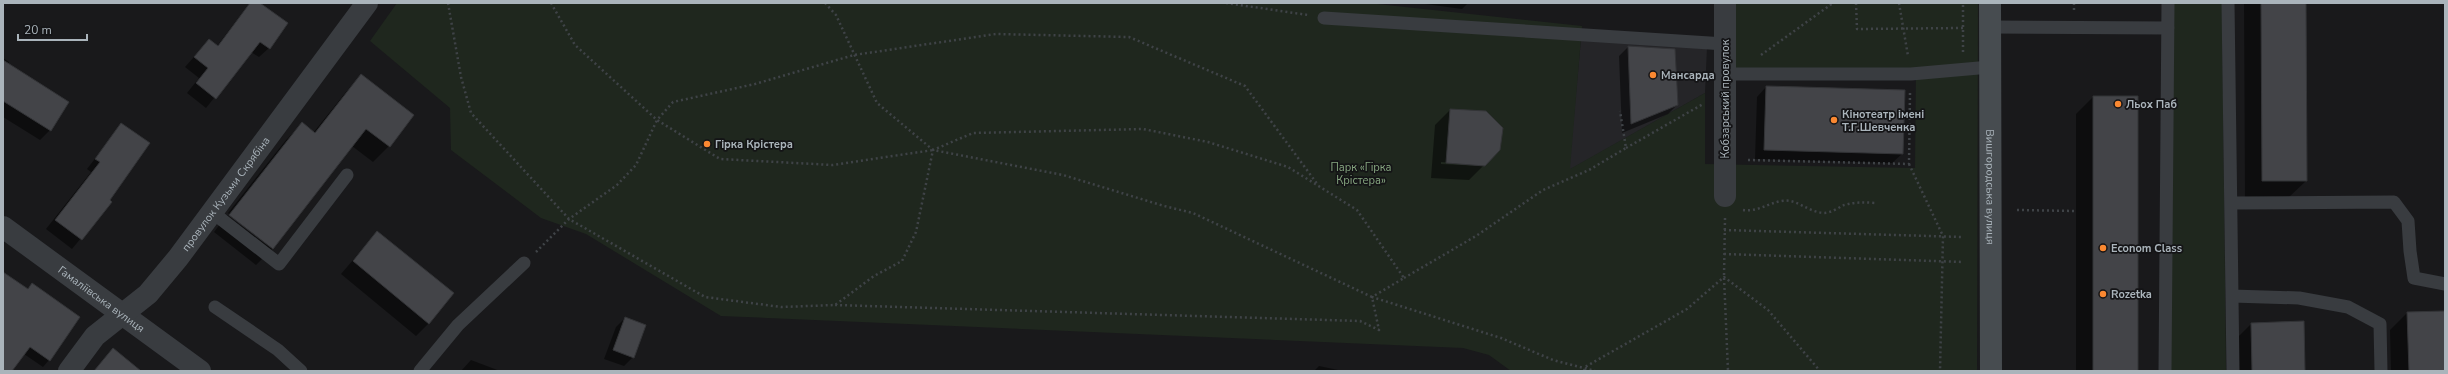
<svg xmlns="http://www.w3.org/2000/svg" width="2448" height="374" font-family="'Nunito Sans',sans-serif">
  <style>
    .built { fill: #252528 }
    .green { fill: #1f271e }
    .shadow { fill: #0007 }
    .building { fill: #434448; stroke: #333437 }
    .lines { fill: none; stroke-linecap: round; stroke-linejoin: round }
    .path { stroke: #3f4347; stroke-width: 2.5; stroke-dasharray: 2 3; stroke-linecap: butt }
    .service { stroke: #393c40; stroke-width: 13 }
    .minor { stroke: #393c40; stroke-width: 22 }
    .secondary { stroke: #474c50; stroke-width: 22 }
    .poi-dot { fill: #fa8831; stroke: #141416; stroke-width: 1.5 }
    .labels { text-anchor: middle; dominant-baseline: central; stroke-width: 3.5; stroke-linejoin: round; paint-order: stroke }
    .poi-label { font-size: 11px; font-weight: bold; fill: #aab4bb; stroke: #141416; text-anchor: start }
    .street-label { font-size: 11px; fill: #aab4bb; stroke: #141416 }
    .park-label { font-size: 11px; fill: #87a781; stroke: #141416 }
  </style>
  <rect width="100%" height="100%" fill="#19191b"/>
  <path class="built" d="M1581,39L1707,47L1705,93L1569,170Z"/>
  <path class="green" d="M397,3H1368L1582,26L1570,169L1705,93V164L1915,168L1916,68H1733L1732,3H1978L1977,371H1511L1489,355L1463,348L721,316L586,234L541,218L451,150L450,108L370,41Z
    M2172,3H2222L2226,371H2169Z"/>
  <path class="shadow" d="M250,3H259L269,48L259,57L251,52L206,108L187,93L199,78L185,67L209,40L217,46Z
    M1418,3H1468L1462,9Z
    M2244,3H2305L2306,181L2288,198H2245Z
    M1628,47L1677,105L1668,114L1622,133L1619,56Z
    M3,58L9,62L8,64L50,130L40,140L3,117Z
    M361,76L413,116L389,146L373,162L352,146L272,249L228,213L286,140L302,124L313,133L346,92Z
    M1766,87L1902,154L1892,163L1755,159L1757,97Z
    M2093,97L2137,371H2076V114Z
    M1450,110L1484,165L1441,162V164L1483,166L1469,180L1431,178L1435,125Z
    M121,125L108,200L111,202L72,249L46,229L91,172L87,169Z
    M227,215L272,249L256,265L214,232Z
    M377,232L429,323L416,336L341,274Z
    M3,274L27,289L32,285L49,360L43,367L24,354L10,371H3Z
    M2445,312V371H2391L2390,330L2407,313Z
    M625,318L633,357L624,366L604,359L616,327Z
    M2251,324L2304,371H2235L2234,341Z
    M471,360L500,371H461Z
    M1319,366L1343,371H1314Z"/>
  <path class="building" d="M250,3H260L288,23L270,49L260,42L216,99L196,83L208,68L194,57L209,39L218,46Z
    M2261,3H2306L2307,181H2262Z
    M1628,46L1675,49L1678,105L1631,124Z
    M3,60L69,102L51,131L3,101Z
    M361,74L414,115L390,147L366,129L273,249L229,215L302,122L315,133Z
    M1766,86L1905,90L1903,154L1764,150Z
    M2093,96H2138V371H2093Z
    M1450,109L1486,111L1503,128L1500,150L1485,166L1446,163Z
    M121,123L150,143L110,200L112,202L82,240L55,220L100,162L95,159Z
    M377,231L454,293L429,324L353,261Z
    M3,272L28,289L32,283L80,317L50,361L30,347L12,371H3Z
    M2445,311V371H2409L2407,312Z
    M625,317L646,325L634,358L613,350Z
    M2304,321L2305,371H2252L2251,323Z
    M113,348L141,371H94Z"/>
  <g class="lines">
    <path class="path" d="M448,3L461,77L471,113L569,219L705,297L781,307L835,305L874,276L902,261L916,232L933,150L973,133L1143,129L1208,142L1288,167L1357,210L1404,278L1372,297L1501,338L1553,360L1595,371
      M551,3L575,45L657,120L720,159L833,165L933,150
      M825,3L836,15L877,103L933,150L1063,175L1164,206L1193,213L1372,297L1379,330L1360,321L835,305
      M1226,3L1308,15
      M1856,3L1857,29L1963,28
      M1899,3L1908,56
      M2074,3V10
      M1963,52V3
      M1761,55L1833,3
      M1626,148L1703,104
      M1748,160L1909,164L1910,93
      M1909,164L1943,236L1940,371
      M1743,210C1757,212 1767,204 1781,201C1797,198 1807,212 1824,213C1831,213 1838,208 1844,205C1855,202 1864,202 1875,203
      M2017,210L2075,211
      M1725,218L1724,277L1728,371
      M1724,230L1963,237
      M536,252L569,219L617,185L636,165L657,120L673,102L755,84L854,55L996,34L1129,37L1245,86L1318,185
      M1724,254L1963,262
      M1404,278L1476,236L1543,190L1589,170L1626,148L1620,111
      M1584,371L1585,367L1687,309L1724,277L1768,310L1820,371"/>
    <path class="service" d="M2228,3L2233,371
      M1324,18L1725,44
      M1990,27L2168,28
      M1724,74H1911L1990,67
      M2231,203L2394,202L2408,221L2410,251L2414,278L2445,284
      M212,212L279,264L347,175
      M2232,296L2299,298L2348,307L2380,324L2381,371
      M215,307L278,350L301,371
      M420,371L458,325L524,263
      M2165,371L2168,3"/>
    <g class="minor">
      <path d="M1725,196V3"/>
      <path id="s1" d="M3,227L200,371"/>
      <path id="s2" d="M69,371L95,336L148,294L178,258L367,3"/>
    </g>
    <path class="secondary" id="s3" d="M1990,3L1991,371"/>
  </g>
  <g class="poi-dot">
    <circle cx="1653" cy="75" r="4"/>
    <circle cx="2118" cy="104" r="4"/>
    <circle cx="1834" cy="120" r="4"/>
    <circle cx="707" cy="144" r="4"/>
    <circle cx="2103" cy="248" r="4"/>
    <circle cx="2103" cy="294" r="4"/>
  </g>
  <g class="labels">
    <g class="poi-label">
      <text x="1661" y="75">Мансарда</text>
      <text x="2126" y="104">Льох Паб</text>
      <text x="1842" y="114">Кінотеатр імені<tspan x="1842" dy="13">Т.Г.Шевченка</tspan></text>
      <text x="715" y="144">Гірка Крістера</text>
      <text x="2111" y="248">Econom Class</text>
      <text x="2111" y="294">Rozetka</text>
    </g>
    <g class="street-label">
      <text transform="translate(1725 99) rotate(-90)">Кобзарський провулок</text>
      <text stroke="none"><textPath href="#s3" startOffset="184">Вишгородська вулиця</textPath></text>
      <text stroke="none"><textPath href="#s2" startOffset="238">провулок Кузьми Скрябіна</textPath></text>
      <text stroke="none"><textPath href="#s1" startOffset="122">Гамаліївська вулиця</textPath></text>
    </g>
    <g class="park-label">
      <text x="1361" y="167">Парк «Гірка<tspan x="1361" dy="13">Крістера»</tspan></text>
    </g>
  </g>
  <rect width="2448" height="374" fill="none" stroke="#aab4bb" stroke-width="8"/>
  <path d="M18 34v6h69v-6" fill="none" stroke="#aab4bb" stroke-width="2"/>
  <text x="24" y="34" font-size="12" fill="#aab4bb" stroke="#141416" stroke-width="3" paint-order="stroke">20 m</text>
</svg>
